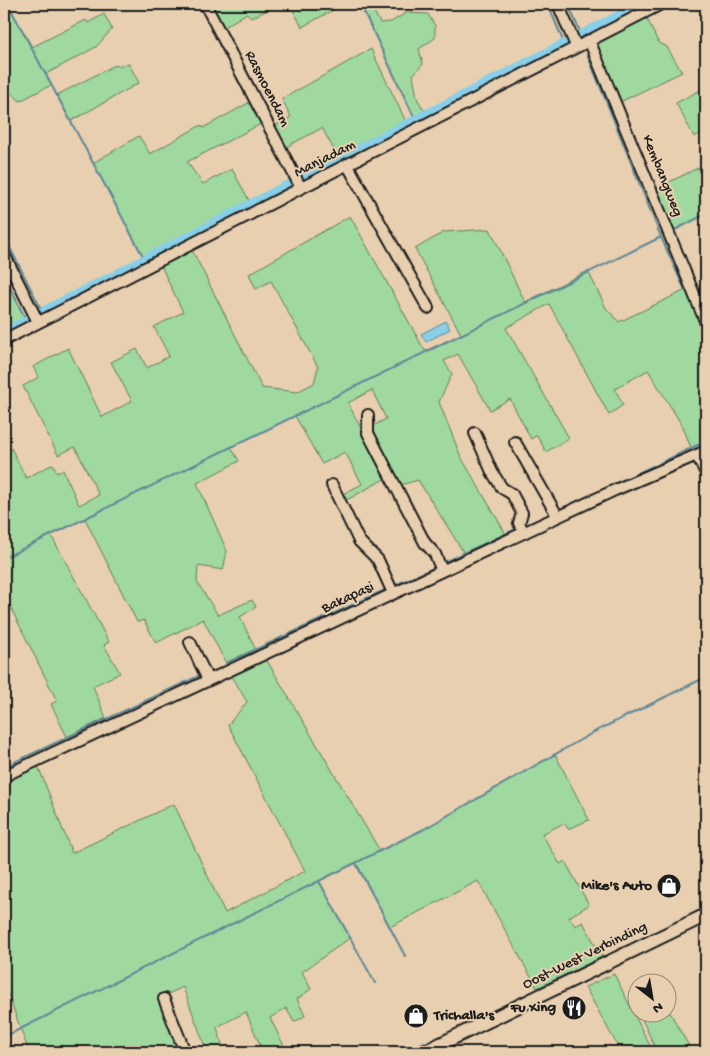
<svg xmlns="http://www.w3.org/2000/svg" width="710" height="1056" font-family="'Gochi Hand',sans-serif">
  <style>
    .green { fill: #9fd99f; stroke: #5e7a5e }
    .water { fill: #88cfe9; stroke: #5d8797 }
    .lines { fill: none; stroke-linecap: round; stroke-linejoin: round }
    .stream { stroke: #5d8797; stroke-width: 2 }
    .canal { stroke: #88cfe9; stroke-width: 8 }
    .minor-casing { stroke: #1c1c1c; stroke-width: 14 }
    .major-casing { stroke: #1c1c1c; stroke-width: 16 }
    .minor { stroke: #e8cfb0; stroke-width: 10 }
    .major { stroke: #e8cfb0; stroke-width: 12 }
    .labels { text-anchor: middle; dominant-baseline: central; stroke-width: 4; stroke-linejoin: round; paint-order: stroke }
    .street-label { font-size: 15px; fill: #1c1c1c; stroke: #e8cfb0 }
    .poi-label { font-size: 15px; font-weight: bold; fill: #1c1c1c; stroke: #e8cfb0; text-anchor: end }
  </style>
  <rect width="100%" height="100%" fill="#e8cfb0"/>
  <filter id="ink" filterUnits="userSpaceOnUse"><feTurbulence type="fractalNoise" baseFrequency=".02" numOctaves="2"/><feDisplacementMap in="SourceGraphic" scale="10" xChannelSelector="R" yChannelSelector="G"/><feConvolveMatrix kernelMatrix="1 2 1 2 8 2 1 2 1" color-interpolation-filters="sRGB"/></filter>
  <g filter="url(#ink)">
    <path class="green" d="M4,4H8L32,47L86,20L88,23L104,14L112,29L96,47L46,74L51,85L20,101L4,87Z
      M208,4H280L251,18L247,13L221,29Z
      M290,4H344L302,27Z
      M360,4H370L380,23L391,22L406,13L428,14L435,26V38L419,49L423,64L413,75L417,98L426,114L415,119Z
      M645,14L658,42L667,47L682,72L618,103L593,46L595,39Z
      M371,49L407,124L339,159L322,128L284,148L273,127L291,117L282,99Z
      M129,64L139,83L71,121L57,95L113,66Z
      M706,87V131L694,137L676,103Z
      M252,101L263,123L187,162L203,184L232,169L251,204L145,260L93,163L139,136L150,154L201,125L203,128Z
      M706,164V214L671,232L653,190Z
      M350,216L425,351L461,334L415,249L444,232L490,229L525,302L588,271L606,308L619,322L690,288L706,329V441L691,448L683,427L648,370L615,389L623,405L609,415L549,304L506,328L569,438L546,452L537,435L531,439L510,399L490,410L458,354L444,361L452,374L439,402L461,457L506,534L464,553L418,480L397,486L370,436L371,427L386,419L372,390L348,403L386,478L345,501L341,495L362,484L345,452L322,464L295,416L231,447L239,461L197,483L227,551L223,570L198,566L197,582L218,615L252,600L256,607L240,617L256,650L226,663L203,619L156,643L144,620L137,622L85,519L51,535L109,642L104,645L120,673L93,686L106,718L67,737L51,704L57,701L4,594V452L11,448L26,478L53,464L57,473L63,470L79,505L99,495L75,447L58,455L23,386L39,377L33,367L68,348L102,417L132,401L111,362L137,349L147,368L169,356L154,327L183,312L160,264L191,248L262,388L297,392L314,383L318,367L271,281L256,289L249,274Z
      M4,275L26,320L4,331Z
      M266,659L380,851L424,829L555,754L589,820L568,829L564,823L542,834L560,864L565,861L589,905L569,917L575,926L583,922L602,957L537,988L478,881L390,927L355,863L319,881L350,938L302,972L311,989L297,999L305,1016L294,1022L286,1008L270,1018L286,1050L281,1052H263L246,1012L217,1027L224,1051L207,1052L183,987L162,997L183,1052H29L4,983V782L38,766L72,853L174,804L225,913L305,871L228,725L247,702L232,676Z
      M614,974L653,1052H621L585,987Z
      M668,1009L690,1048L683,1052H657L641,1017L647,1014H668Z"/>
    <path class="water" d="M446,321L450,329L426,342L421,334Z"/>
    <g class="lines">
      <path class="stream" d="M8,4L145,260
        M360,4L415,119
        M548,4L564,43
        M568,4L581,34
        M587,54L661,237L685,290
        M673,231L706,214
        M4,236L42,311
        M4,275L26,320
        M660,463L706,441
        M702,481L706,490
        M559,510L653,466
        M524,526L550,514
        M4,558L661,237
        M442,563L514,530
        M393,586L436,567
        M226,663L387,589
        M4,767L201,675
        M356,863L405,956
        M319,881L375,983
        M4,1037L424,829L596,731L706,677
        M402,1052L425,1042"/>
      <path class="canal" d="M581,34L640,4
        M304,176L564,43
        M117,273L292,182
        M42,311L111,276
        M4,331L26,320"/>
      <defs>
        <path id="minor" d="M205,4L301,188
          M558,4L576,46
          M589,40L706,323
          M347,164L428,308
          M4,254L38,322
          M4,340L661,4
          M368,415V433L425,543L435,554L442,571
          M475,433L492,472L502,488L512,494L522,513L519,523L524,533
          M515,442L558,517
          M697,456L706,473
          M332,485L359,541L378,560L393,593
          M190,642L208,680
          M4,776L615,490L706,451
          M164,999L185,1052"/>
        <path id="major" d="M424,1052L706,915"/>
      </defs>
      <use href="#minor" class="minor-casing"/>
      <use href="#major" class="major-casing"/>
      <use href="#minor" class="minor"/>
      <use href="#major" class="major"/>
    </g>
  </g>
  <defs>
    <symbol id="shop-disc" viewBox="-11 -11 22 22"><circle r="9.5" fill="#1c1c1c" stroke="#e8cfb0"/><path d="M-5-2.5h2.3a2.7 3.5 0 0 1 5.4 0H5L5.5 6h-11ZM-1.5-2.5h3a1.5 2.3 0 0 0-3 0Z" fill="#fff"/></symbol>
    <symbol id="restaurant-disc" viewBox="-11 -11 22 22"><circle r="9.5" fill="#1c1c1c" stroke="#e8cfb0"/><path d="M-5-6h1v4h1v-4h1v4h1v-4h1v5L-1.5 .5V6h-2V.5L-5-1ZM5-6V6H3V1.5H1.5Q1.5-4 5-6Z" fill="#fff"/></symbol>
  </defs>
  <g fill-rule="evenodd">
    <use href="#shop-disc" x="655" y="872" width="28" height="28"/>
    <use href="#restaurant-disc" x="560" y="994" width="28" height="28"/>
    <use href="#shop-disc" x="402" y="1002" width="28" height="28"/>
  </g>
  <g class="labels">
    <g class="street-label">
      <text transform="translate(267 89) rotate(63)">Rasmoendam</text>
      <text transform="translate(325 159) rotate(-27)">Manjadam</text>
      <text transform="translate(662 176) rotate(68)">Kembangweg</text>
      <text transform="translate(348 598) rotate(-25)">Bakapasi</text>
      <text transform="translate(585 956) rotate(-26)">Oost-West Verbinding</text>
    </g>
    <g class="poi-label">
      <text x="652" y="886">Mike's Auto</text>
      <text x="556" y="1008">Fu Xing</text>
      <text x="434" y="1016" text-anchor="start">Trichalla's</text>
    </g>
  </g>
  <rect width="710" height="1056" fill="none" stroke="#e8cfb0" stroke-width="20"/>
  <rect x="10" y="10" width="690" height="1036" fill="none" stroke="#1c1c1c" stroke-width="2" filter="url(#ink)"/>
  <g transform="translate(652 998) rotate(149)"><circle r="24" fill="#e8cfb0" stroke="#968775"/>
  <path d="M0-4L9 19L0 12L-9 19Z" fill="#1c1c1c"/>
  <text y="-8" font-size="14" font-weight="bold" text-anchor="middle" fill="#1c1c1c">N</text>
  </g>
</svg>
